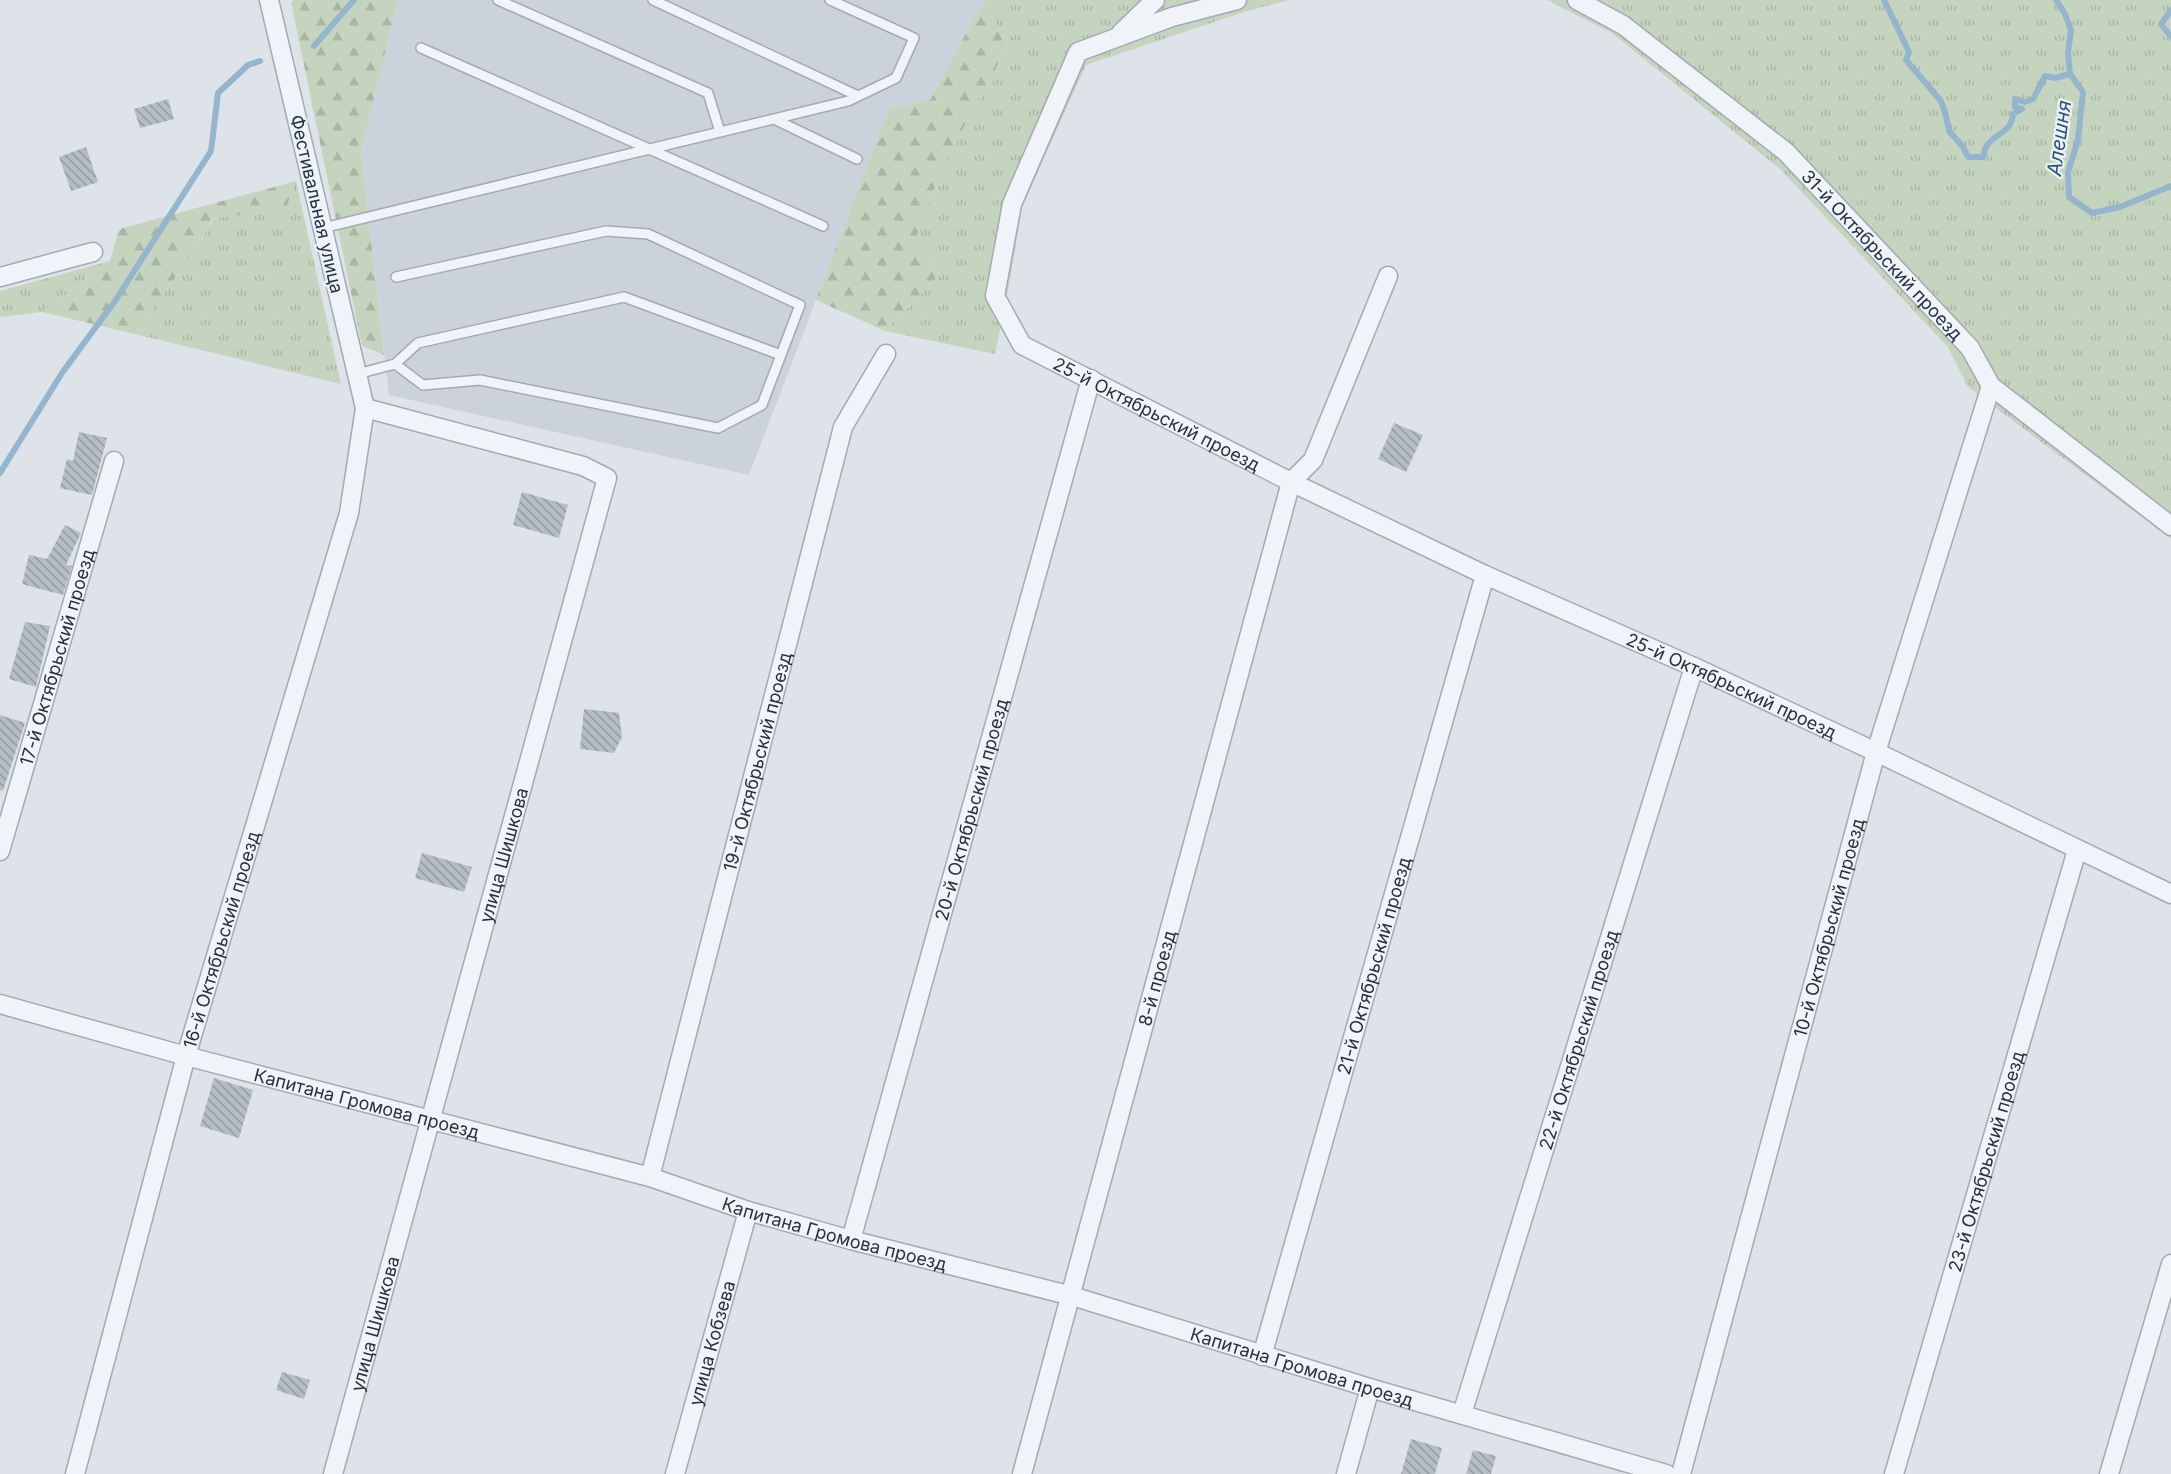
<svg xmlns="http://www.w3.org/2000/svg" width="2171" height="1474" font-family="Inter,sans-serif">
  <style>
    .built { fill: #cbd2db }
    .grass { fill: url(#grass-tufts) }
    .forest { fill: url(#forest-firs) }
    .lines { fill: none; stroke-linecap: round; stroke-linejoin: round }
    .stream { stroke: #94b5cd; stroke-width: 6 }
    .building { fill: url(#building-back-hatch) }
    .service-casing { stroke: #a2aab3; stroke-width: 12 }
    .minor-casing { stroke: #a2aab3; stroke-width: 21 }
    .service { stroke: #f0f3f7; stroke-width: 9 }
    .minor { stroke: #f0f3f7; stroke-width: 18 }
    .labels { text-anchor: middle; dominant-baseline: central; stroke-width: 4.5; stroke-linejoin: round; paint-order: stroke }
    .street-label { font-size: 18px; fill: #253241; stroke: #edf2f6 }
    .water-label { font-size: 20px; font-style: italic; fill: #2b5679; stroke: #edf2f6 }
  </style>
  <defs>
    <pattern id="grass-tufts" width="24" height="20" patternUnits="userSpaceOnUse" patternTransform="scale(1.5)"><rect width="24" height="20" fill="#c5d4be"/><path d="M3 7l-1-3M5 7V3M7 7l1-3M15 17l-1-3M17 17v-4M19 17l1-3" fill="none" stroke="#a9b6a4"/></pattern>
    <pattern id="forest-firs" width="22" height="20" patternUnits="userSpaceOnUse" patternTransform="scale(1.5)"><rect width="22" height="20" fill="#c5d4be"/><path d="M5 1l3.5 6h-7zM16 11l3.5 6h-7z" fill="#a9b6a4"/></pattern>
    <pattern id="building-back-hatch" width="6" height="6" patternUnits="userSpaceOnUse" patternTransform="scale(1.5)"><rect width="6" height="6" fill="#b4bdc6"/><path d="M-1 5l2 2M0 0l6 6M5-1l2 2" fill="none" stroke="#929aa2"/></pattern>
  </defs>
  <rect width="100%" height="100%" fill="#dde3e9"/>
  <path class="built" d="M398,0H984L930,100L889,109L749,475L389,395L361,151Z"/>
  <path class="grass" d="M986,0H1289L1244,12L1086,65L1022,207L1008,291L995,354L885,331L939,275L917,236L943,165L1007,48Z
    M1547,0H2171V539L1968,387L1948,347L1780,169L1612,33Z
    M296,181L341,384L135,334L195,250L214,218L284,211Z
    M110,261L42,312L0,317V291Z"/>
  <path class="forest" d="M294,0H398L361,151L384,355L362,346L291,2Z
    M984,0H986L1007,48L943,165L917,236L939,275L885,331L816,300L889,109L930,100Z
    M296,181L285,211L213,218L195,250L135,334L42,312L110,261L119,229Z"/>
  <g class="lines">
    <path class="stream" d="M1884,0L1909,52L1906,60L1941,101L1946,116L1949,131L1963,147L1968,157H1983C1984,154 1984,150 1986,147C1993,134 2012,133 2013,114L2022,109L2015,107V99L2025,102L2033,99L2045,76L2055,78L2070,74L2083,92L2078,140L2068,172L2069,197L2092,213L2120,207L2171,186
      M2056,0L2065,14L2071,30L2068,53L2070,74
      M2171,10L2161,24L2171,37
      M314,46L354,0
      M0,473L62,373L115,301L211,151L218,93L248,65L260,61"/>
  </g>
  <path class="building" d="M168,99L174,119L140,128L134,109Z
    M86,147L98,182L71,191L59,157Z
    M1394,423L1423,435L1406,472L1378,459Z
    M79,432L107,438L92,495L60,488L67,459L73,461Z
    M522,492L568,505L559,538L513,525Z
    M65,525L81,533L66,565L72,566L63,595L22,584L29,555L47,559Z
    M25,622L50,626L36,687L9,679Z
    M584,709L619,713L622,737L614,753L580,749Z
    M0,715L25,723L3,791L0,790Z
    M422,853L472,867L464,892L415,878Z
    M214,1078L253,1090L239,1138L200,1126Z
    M282,1372L310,1380L304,1399L276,1390Z
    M1411,1439L1442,1448L1435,1474H1401Z
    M1473,1450L1496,1456L1491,1474H1466Z"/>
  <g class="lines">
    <defs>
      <path id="service" d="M498,0L708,93L720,132
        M653,0L858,96
        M421,48L823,226
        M774,119L857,159
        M323,228L848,101L896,78L914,38L830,0
        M395,364L418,343L624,297L781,355
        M357,374L395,364L423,385L480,380L718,428L762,405L800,305L648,234L606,231L396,277"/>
      <g id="minor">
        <path id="s1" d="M1237,0L1172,17L1078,52L1012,204L995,296L1022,345L1291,482L1485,575L1694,667L1876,752L2171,894"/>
        <path id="s2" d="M1577,0L1623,25L1786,152L1970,348L1991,386L2171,526"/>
        <path d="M1121,33L1155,0"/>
        <path d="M0,277L93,252"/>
        <path id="s3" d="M0,851L114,461"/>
        <path id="s4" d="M0,1004L186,1056L650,1177L748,1211L851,1240L1072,1296L1370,1388L1666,1474"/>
        <path id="s5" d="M650,1177L843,427L886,354"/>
        <path id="s6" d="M851,1240L1091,379"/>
        <path id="s7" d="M1262,1356L1485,575"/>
        <path id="s8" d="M1462,1414L1694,667"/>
        <path id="s9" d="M75,1474L186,1056L349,513L365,408L269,0"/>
        <path id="s10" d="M333,1474L607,478L583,466L365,408"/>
        <path id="s11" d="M675,1474L748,1211"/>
        <path id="s12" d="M1022,1474L1291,482L1313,460L1388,276"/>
        <path d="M1346,1474L1370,1388"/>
        <path id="s13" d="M1681,1474L1876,752L1991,386"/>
        <path id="s14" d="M1894,1474L2077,850"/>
        <path d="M2109,1474L2171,1264"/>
      </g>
    </defs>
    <use href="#service" class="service-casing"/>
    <use href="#minor" class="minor-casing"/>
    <use href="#service" class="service"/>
    <use href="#minor" class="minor"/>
  </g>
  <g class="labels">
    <g class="street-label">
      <text transform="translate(317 204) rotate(77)">Фестивальная улица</text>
      <text stroke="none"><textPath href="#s2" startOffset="400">31-й Октябрьский проезд</textPath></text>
      <text stroke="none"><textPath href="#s1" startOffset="634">25-й Октябрьский проезд</textPath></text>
      <text stroke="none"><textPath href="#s3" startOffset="202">17-й Октябрьский проезд</textPath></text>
      <text stroke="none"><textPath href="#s1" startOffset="1270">25-й Октябрьский проезд</textPath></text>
      <text stroke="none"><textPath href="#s5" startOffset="429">19-й Октябрьский проезд</textPath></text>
      <text stroke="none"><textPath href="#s6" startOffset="447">20-й Октябрьский проезд</textPath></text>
      <text stroke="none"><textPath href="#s10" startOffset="642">улица Шишкова</textPath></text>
      <text stroke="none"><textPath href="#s13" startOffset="566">10-й Октябрьский проезд</textPath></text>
      <text stroke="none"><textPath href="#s9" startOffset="554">16-й Октябрьский проезд</textPath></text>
      <text stroke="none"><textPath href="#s7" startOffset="406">21-й Октябрьский проезд</textPath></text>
      <text stroke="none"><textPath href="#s12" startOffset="514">8-й проезд</textPath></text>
      <text stroke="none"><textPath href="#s8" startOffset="392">22-й Октябрьский проезд</textPath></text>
      <text stroke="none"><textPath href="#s4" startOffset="380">Капитана Громова проезд</textPath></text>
      <text stroke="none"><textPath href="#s14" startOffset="326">23-й Октябрьский проезд</textPath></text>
      <text stroke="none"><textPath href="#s4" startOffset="866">Капитана Громова проезд</textPath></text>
      <text stroke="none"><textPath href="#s10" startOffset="156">улица Шишкова</textPath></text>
      <text stroke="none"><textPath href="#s11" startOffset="136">улица Кобзева</textPath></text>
      <text stroke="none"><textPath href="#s4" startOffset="1352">Капитана Громова проезд</textPath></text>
    </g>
    <g class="water-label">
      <text transform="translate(2059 138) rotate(-82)">Алешня</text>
    </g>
  </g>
</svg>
